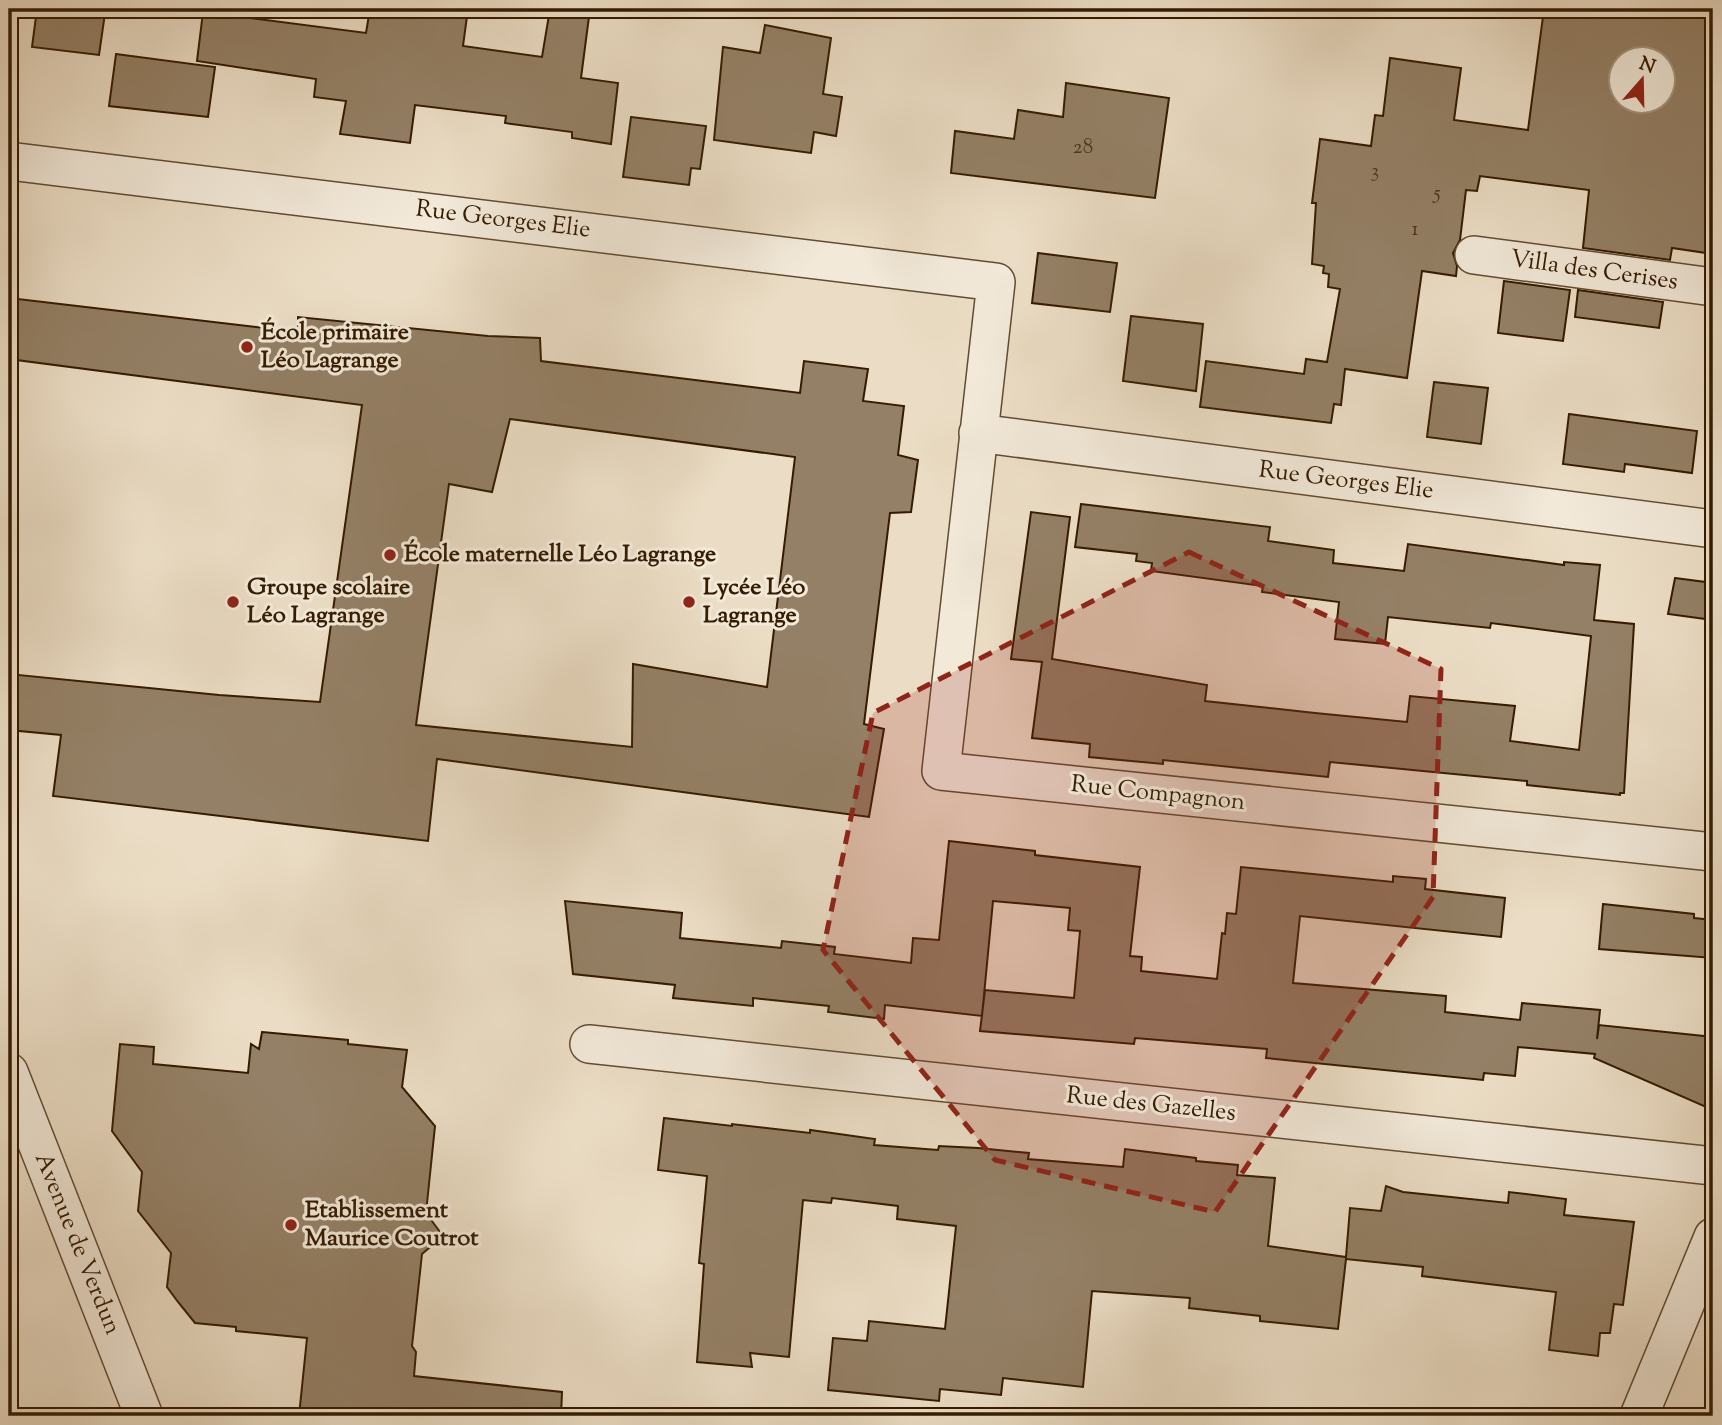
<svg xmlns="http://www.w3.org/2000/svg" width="1722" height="1425" font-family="'Sorts Mill Goudy',serif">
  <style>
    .building { fill: #948066; stroke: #351b00; stroke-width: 2; fill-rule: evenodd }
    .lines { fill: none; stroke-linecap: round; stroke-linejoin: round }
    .minor-casing { stroke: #624c31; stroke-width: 40 }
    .minor { stroke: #f2e9d9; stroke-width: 37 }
    .marked { fill: #8f2418; fill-opacity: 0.2; stroke: #8f2418; stroke-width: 5; stroke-dasharray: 14 9; stroke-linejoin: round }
    .poi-dot { fill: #8f2418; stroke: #f2e9d9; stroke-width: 2.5 }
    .labels { text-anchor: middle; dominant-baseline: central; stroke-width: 6; stroke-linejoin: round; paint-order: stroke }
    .number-label { font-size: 21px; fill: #4d341a }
    .street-label { font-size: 24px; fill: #351b00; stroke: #f2e9d9 }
    .poi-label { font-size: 24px; font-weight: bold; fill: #351b00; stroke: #f2e9d9; text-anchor: start }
  </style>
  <rect width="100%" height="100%" fill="#ebddc5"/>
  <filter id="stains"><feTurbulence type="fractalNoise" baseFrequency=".00286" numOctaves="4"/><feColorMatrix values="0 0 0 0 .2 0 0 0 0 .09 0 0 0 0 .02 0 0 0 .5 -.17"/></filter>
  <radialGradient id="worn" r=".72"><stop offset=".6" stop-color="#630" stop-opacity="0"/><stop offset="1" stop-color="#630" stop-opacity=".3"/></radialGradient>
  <path class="building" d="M37,9H74L105,13L99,55L32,47Z
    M370,9H468L463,46L542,57L550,9H590L581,78L618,83L611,144L572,138V132L505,123L506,116L415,105L410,143L340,134L346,101L314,97L316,79L197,61L203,12L366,33Z
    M1544,9H1713V254L1672,248L1670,260L1583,248L1589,190L1480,176L1477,191L1466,190L1460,240L1453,253L1457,266L1456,276L1422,271L1407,378L1345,369L1341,405L1334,404L1331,423L1200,407L1206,361L1304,374L1306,359L1327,362L1340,289L1328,287L1329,274L1323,273L1324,266L1312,264L1316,203H1312L1320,139L1371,146L1375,115L1383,116L1390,58L1461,68L1454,120L1528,130ZM1620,60H1662V102H1620Z
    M765,25L831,38L823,94L842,97L836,136L814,132L811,153L714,140L723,47L760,53Z
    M116,54L215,67L208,117L109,106Z
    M1066,83L1169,98L1155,198L951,173L955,131L1014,139L1018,110L1063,117Z
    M631,117L706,126L700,169L691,168L689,185L623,177Z
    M1038,253L1117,263L1110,312L1032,303Z
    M1504,281L1570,290L1563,341L1498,333Z
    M1578,290L1663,302L1659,328L1575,317Z
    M9,298L298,332V317L488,336L540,338L541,361L800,393L804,361L868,369L863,401L904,406L898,455L918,460L911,512L890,513L864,724L884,729L869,817L437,759L428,841L53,796L61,735L9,730V674L219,695L320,702L362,405L9,359ZM510,419L795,457L767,687L633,664L632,747L416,725L449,484L492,492Z
    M1131,316L1203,324L1196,391L1123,381Z
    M1434,382L1488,388L1481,444L1427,437Z
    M1569,414L1697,431L1692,473L1625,464L1624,472L1563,464Z
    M1081,504L1270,527L1268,541L1334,550L1333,563L1404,571L1408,544L1564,565V562L1600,565L1594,620L1634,624L1624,793H1620V795L1527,785V781L1330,762L1328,777L1163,760V764L1089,757L1090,744L1032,738L1042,662L1011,659L1031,512L1070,517L1052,659L1207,685L1205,701L1315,713L1407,722L1410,696L1515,706L1510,741L1579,750L1591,636L1491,623L1490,628L1388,617L1385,644L1335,639L1339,602L1262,592L1263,586L1151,571L1152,563L1136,561L1137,554L1075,547Z
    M1675,578L1713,583V620L1668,614Z
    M949,841L1035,851V855L1140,867L1130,956L1142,957L1141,971L1217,979L1222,933L1225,934L1227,913L1236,914L1241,867L1393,882V876L1426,879L1425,889L1505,898L1501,937L1300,916L1293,983L1446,996L1445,1012L1520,1020L1522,1003L1600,1010L1597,1039L1599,1025L1713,1037V1110L1594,1058L1595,1054L1518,1047L1515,1076L1484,1073L1483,1080L1266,1058L1267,1049L1135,1038L1134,1044L980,1031L985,990L1074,998L1080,931L1068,930L1070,908L993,901L982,1016L885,1005L884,1019L828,1012L829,1006L753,998V1006L673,998L675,985L573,974L565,901L682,913L680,938L781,948L782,941L835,947L834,954L911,963L913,938L939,940Z
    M1603,904L1694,914V918L1713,920V958L1599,949Z
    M262,1032L348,1040V1044L407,1050L402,1087L435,1126L426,1213L443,1236L422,1254L412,1346L416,1352L414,1376L562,1392L561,1416H299L307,1338L236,1331V1327L195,1323L178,1302L167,1287L171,1253L138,1211L142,1172L112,1131L120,1044L154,1047L153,1064L248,1073L251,1044L259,1049Z
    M664,1118L732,1126V1124L810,1133V1130L875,1139L874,1145L938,1150L939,1146L978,1148L1029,1153L1028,1159L1123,1167L1125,1149L1196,1158V1161L1238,1165L1237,1175L1275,1178L1268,1246L1346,1257L1350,1208L1381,1211L1386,1186L1403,1192L1508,1203L1509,1192L1566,1199L1564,1215L1634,1222L1623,1305L1614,1304L1610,1333H1600L1598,1356L1549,1350L1556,1292L1422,1276L1423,1267L1346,1259L1338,1329L1260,1321V1316L1189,1308L1190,1298L1092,1291L1083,1387L1003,1378L1001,1395L940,1389L939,1401L828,1390L833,1338L867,1341L869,1321L945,1329L956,1226L897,1219L898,1206L832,1198L831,1203L803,1200L789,1357L750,1353L752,1367L697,1362L704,1264L699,1263L707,1176L658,1170Z"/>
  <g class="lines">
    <defs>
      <path id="minor" d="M9,161L996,282L941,771L1713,852
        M1474,255L1713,287
        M978,433L1713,529
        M589,1044L1713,1166
        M9,1072L144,1416
        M1639,1416L1713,1237"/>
    </defs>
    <use href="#minor" class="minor-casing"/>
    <use href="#minor" class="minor"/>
  </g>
  <path class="marked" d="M1189,552L1441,669L1433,897L1215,1212L995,1160L823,950L873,713Z"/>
  <g class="poi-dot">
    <circle cx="247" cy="347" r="7"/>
    <circle cx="390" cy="555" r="7"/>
    <circle cx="233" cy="602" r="7"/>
    <circle cx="689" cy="602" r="7"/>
    <circle cx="291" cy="1225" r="7"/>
  </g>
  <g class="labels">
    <g class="number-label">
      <text x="1083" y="148">28</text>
      <text x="1375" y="172">3</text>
      <text x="1437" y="194">5</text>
      <text x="1415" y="230">1</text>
    </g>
    <g class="street-label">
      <text transform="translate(503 220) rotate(7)">Rue Georges Elie</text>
      <text transform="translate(1594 271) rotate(8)">Villa des Cerises</text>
      <text transform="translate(1346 481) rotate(7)">Rue Georges Elie</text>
      <text transform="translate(1158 794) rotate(6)">Rue Compagnon</text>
      <text transform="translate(1151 1105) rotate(6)">Rue des Gazelles</text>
      <text transform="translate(77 1244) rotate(68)">Avenue de Verdun</text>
    </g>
    <g class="poi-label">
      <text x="261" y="333">École primaire<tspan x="261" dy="28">Léo Lagrange</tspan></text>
      <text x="404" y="555">École maternelle Léo Lagrange</text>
      <text x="247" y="588">Groupe scolaire<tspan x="247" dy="28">Léo Lagrange</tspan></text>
      <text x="703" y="588">Lycée Léo<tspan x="703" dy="28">Lagrange</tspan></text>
      <text x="305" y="1211">Etablissement<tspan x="305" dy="28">Maurice Coutrot</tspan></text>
    </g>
  </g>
  <rect width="1722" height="1425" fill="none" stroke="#ebddc5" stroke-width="35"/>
  <rect x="10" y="10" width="1701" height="1404" fill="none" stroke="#351b00" stroke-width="3.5"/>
  <rect x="18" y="18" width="1687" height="1390" fill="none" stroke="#351b00" stroke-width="2"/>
  <g transform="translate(1642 80) rotate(20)"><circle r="33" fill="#f2e9d9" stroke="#a69782" stroke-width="2"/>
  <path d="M0-5L12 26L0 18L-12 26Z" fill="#8f2418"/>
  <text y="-10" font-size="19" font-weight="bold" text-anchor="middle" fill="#351b00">N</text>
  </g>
  <rect width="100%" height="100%" filter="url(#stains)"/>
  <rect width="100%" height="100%" fill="url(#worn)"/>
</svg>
